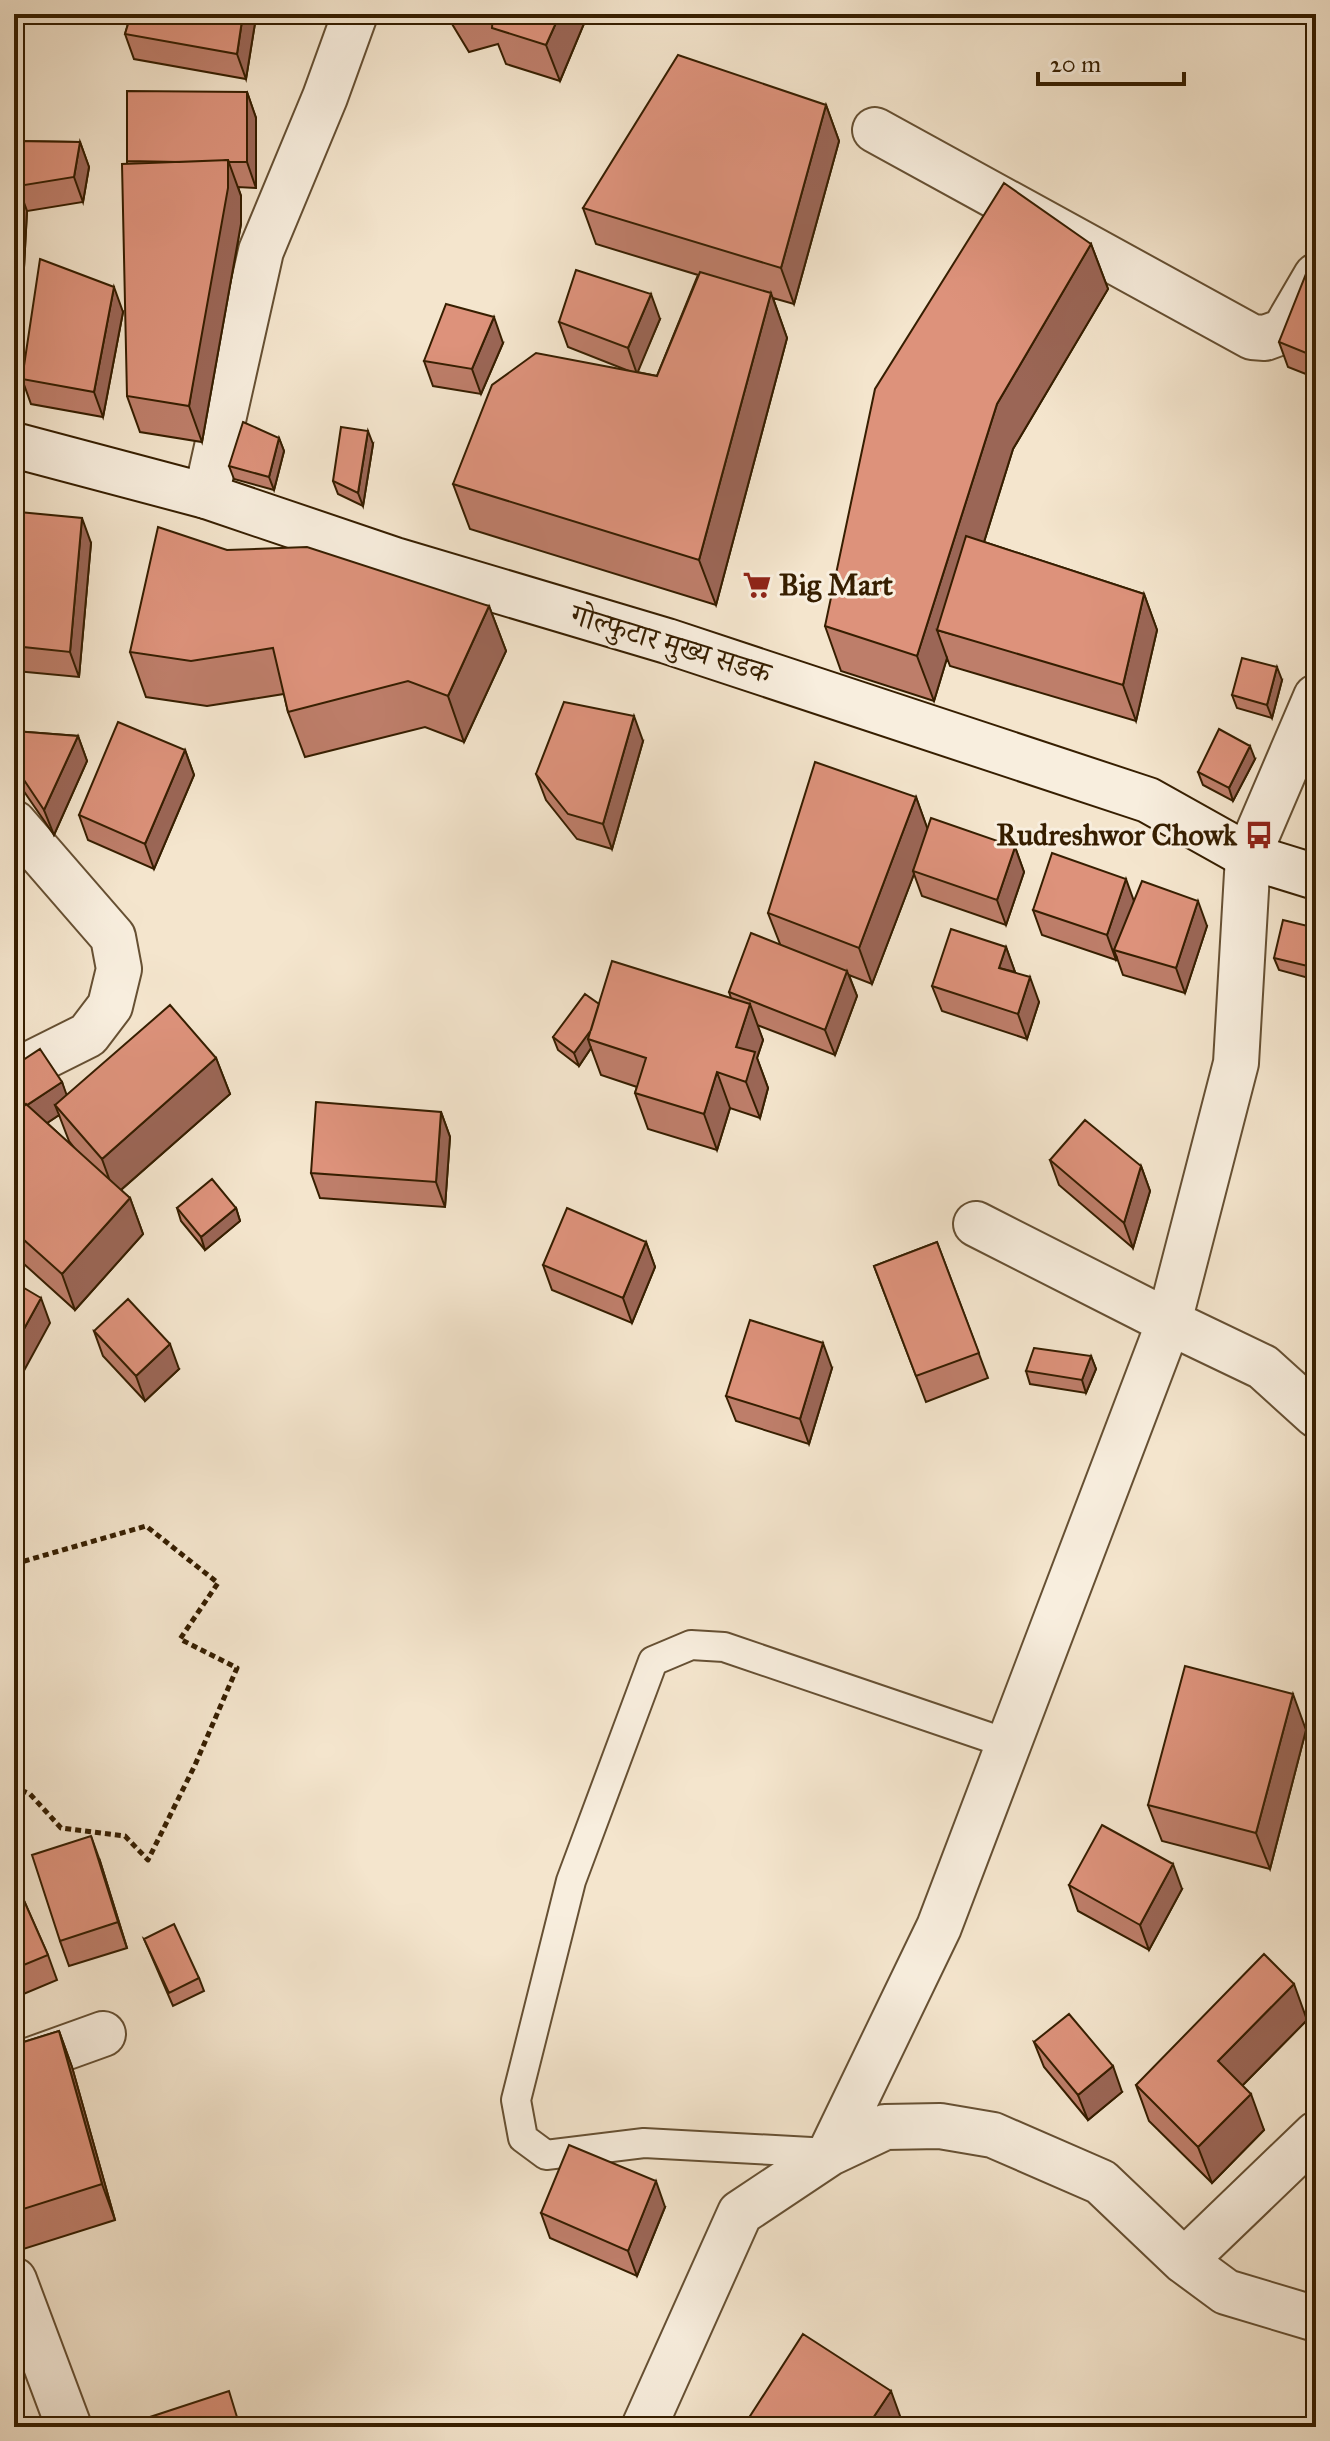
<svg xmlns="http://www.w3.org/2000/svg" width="1330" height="2441" font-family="'IM FELL Great Primer','Noto Serif Devanagari',serif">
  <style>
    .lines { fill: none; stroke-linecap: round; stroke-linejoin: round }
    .lane-casing { stroke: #665033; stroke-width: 32 }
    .street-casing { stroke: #665033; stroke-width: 48 }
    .secondary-casing { stroke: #361e00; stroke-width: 48 }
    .path { stroke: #361e00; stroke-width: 5; stroke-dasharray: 6 4; stroke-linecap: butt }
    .lane { stroke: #f8eede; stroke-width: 28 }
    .street { stroke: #f8eede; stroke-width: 44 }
    .secondary { stroke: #f8eede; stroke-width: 44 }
    .wall { fill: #be7e6a; stroke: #361e00; stroke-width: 2; fill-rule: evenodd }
    .shaded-wall { fill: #9b6656; stroke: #361e00; stroke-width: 2 }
    .building { fill: #dd927b; stroke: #361e00; stroke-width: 2 }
    .labels { text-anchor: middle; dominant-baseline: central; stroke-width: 6; stroke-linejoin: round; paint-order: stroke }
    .poi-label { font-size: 30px; font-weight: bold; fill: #361e00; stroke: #f8eede; text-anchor: start }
    .street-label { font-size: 30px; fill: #361e00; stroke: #f8eede }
  </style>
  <rect width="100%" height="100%" fill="#f4e5cd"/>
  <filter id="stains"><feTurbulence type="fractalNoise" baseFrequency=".0025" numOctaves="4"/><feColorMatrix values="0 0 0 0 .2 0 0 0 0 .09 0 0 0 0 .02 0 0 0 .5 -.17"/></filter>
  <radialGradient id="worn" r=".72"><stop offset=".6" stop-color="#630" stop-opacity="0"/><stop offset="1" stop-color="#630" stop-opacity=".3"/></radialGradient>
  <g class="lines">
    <defs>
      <path id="lane" d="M829,2153L644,2143L546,2155L523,2138L516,2100L571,1881L653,1661L691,1645L724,1647L1009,1744"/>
      <path id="street" d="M875,130L1252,337L1265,338L1284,331L1316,276
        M206,496L261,251L325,97L355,14
        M14,823L113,937L119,969L110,1006L88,1035L14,1072
        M976,1224L1169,1322L1263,1367L1316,1415
        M14,2066L103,2034
        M830,2153L939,1927L1169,1322L1236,1063L1248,856L1316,697
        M1184,2261L1316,2134
        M14,2280L69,2427
        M644,2427L740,2213L830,2153L885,2127L940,2126L993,2135L1101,2182L1184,2261L1226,2292L1316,2319"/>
      <path id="secondary" d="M14,445L206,496L395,560L667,641L1148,800L1248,856L1316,877"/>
    </defs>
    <use href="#lane" class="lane-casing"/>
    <use href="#street" class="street-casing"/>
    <use href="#secondary" class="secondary-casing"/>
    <path class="path" d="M14,1564L146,1526L218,1583L180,1639L237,1668L195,1765L148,1860L125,1836L61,1828L30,1794L14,1787"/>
    <use href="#lane" class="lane"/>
    <use href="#street" class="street"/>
    <use href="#secondary" class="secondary"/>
  </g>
  <path class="wall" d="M131,14H255L256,17L246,79L134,59L125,34Z
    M446,14H588L560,81L506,64L498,44L469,52Z
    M247,92L256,118V188L238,187L241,196V224L202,442L140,432L127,396V161Z
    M826,105L839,141L794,304L773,298L787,338L716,605L470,529L453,484L629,371L568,347L559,322L660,319L637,372L657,376L698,275L596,244L583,208Z
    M14,141L80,142L89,167L83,202L27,211L17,399H14Z
    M1091,244L1108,289L1013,449L984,542L1144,594L1157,630L1136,721L950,666L947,658L934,701L841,671L825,626Z
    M1316,279V378L1288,367L1279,342Z
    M123,312L103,417L31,404L22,379Z
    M503,343L481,394L433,386L424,361Z
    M279,438L284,451L274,490L234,479L229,466Z
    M373,444L363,506L338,494L333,481Z
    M91,543L79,677L16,671L14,666V566Z
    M227,550L489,606L506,651L464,742L425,727L305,757L288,712L284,694L207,706L146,697L130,652Z
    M1282,680L1272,718L1237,708L1232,695Z
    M14,731L78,736L87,761L54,835L14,777Z
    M643,741L612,849L577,839L546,800L536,774Z
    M185,750L194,775L154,869L88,840L79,815Z
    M1255,759L1233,801L1203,785L1198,772Z
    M916,797L927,828L1015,847L1024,872L1006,925L922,896L914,874L872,984L849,975L857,996L835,1055L757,1025L763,1040L757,1058L768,1088L760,1118L730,1108L717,1150L648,1129L635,1093L637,1087L601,1075L591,1048L579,1066L558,1050L553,1037L599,1004L731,998L729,992L780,944L768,913Z
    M1134,901L1207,926L1185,993L1123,975L1117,958L1116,960L1042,935L1033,910Z
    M1316,928V980L1279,970L1274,958Z
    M1006,947L1015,972L1039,1002L1027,1039L942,1011L932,986Z
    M216,1058L230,1094L121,1190L130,1198L143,1234L75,1310L14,1255V1066L62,1082L66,1096ZM59,1115L69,1141L76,1150L47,1123Z
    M441,1112L450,1137L445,1207L320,1198L311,1173Z
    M1050,1160L1141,1166L1150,1191L1133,1248L1059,1185Z
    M177,1208H236L240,1221L205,1250L181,1221Z
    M646,1242L655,1267L632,1323L552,1290L543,1265Z
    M937,1242L988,1378L926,1402L874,1266Z
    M94,1331L179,1369L145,1401L103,1356Z
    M1091,1356L1096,1369L1086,1393L1030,1384L1026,1371Z
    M832,1368L809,1444L736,1421L726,1396Z
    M1316,1667V1696L1308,1674Z
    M1306,1730L1270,1869L1162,1841L1148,1805Z
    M100,1861L127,1948L69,1966L60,1941Z
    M14,1878L48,1955L57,1980L14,1998Z
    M1069,1885L1182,1889L1149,1950L1078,1911Z
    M144,1939L199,1978L204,1991L173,2006Z
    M1307,2020L1242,2086L1264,2130L1212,2183L1149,2121L1136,2085Z
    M59,2031L72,2067L115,2220L14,2252V2045Z
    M1034,2042L1122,2092L1088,2120L1044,2067Z
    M665,2207L637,2276L550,2238L541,2213Z"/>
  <path class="shaded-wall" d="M243,14H255L256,17L246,79L237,54Z
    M560,14H588L560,81L546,45Z
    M247,92L256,118V188L247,162Z
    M826,105L839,141L794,304L781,268Z
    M80,142L89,167L83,202L74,177Z
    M228,160L241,196V224L202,442L189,406Z
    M18,186L27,211L17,399L14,392V257Z
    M1091,244L1108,289L1013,449L955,635L937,630L947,658L934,701L917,656L997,404Z
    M114,287L123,312L103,417L94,392Z
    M771,293L787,338L716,605L699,560Z
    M651,294L660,319L637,374L628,348Z
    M494,317L503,343L481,394L472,369Z
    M368,431L373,444L363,506L358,493Z
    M279,438L284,451L274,490L269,477Z
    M82,518L91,543L79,677L70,652Z
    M1144,594L1157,630L1136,721L1123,685Z
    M489,606L506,651L464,742L448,696Z
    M1277,667L1282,680L1272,718L1267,705Z
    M634,716L643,741L612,849L603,824Z
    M78,736L87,761L54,835L44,810Z
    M1250,746L1255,759L1233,801L1229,788Z
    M185,750L194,775L154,869L145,844Z
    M916,797L929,833L913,871L914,874L872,984L859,948Z
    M1015,847L1024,872L1006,925L997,900Z
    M1126,879L1135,904L1114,950L1117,958L1116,960L1107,935Z
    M1198,901L1207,926L1185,993L1176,968Z
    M1006,947L1015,972L999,968Z
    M847,971L857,996L835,1055L825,1030Z
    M1030,977L1039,1002L1027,1039L1018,1014Z
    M750,1004L763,1040L757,1058L768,1088L760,1118L746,1082L736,1047Z
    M605,1009L588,1039L591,1048L579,1066L574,1053Z
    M216,1058L230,1094L115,1195L102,1159Z
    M717,1072L730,1108L717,1150L704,1114Z
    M62,1082L71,1107L55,1105L59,1115L26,1137L17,1112Z
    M441,1112L450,1137L445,1207L436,1182Z
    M1141,1166L1150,1191L1133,1248L1124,1223Z
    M130,1198L143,1234L75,1310L62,1274Z
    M236,1208L240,1221L205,1250L201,1237Z
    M646,1242L655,1267L632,1323L623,1298Z
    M41,1298L50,1323L14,1389V1347Z
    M823,1343L832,1368L809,1444L800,1419Z
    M170,1344L179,1369L145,1401L136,1376Z
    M1091,1356L1096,1369L1086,1393L1082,1380Z
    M1293,1694L1306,1730L1270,1869L1256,1833Z
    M91,1836L100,1861L127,1948L118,1922Z
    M1173,1864L1182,1889L1149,1950L1140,1925Z
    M1294,1984L1307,2020L1231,2097L1218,2061Z
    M59,2031L72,2067L115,2220L102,2184Z
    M1113,2066L1122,2092L1088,2120L1078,2095Z
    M1251,2094L1264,2130L1212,2183L1198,2147Z
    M656,2181L665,2207L637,2276L628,2251Z
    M891,2391L904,2427H867Z"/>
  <path class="building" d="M131,14H243L237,54L125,34Z
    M493,14H560L546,45L492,28Z
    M678,55L826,105L781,268L583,208Z
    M127,91L247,92V162H229L228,160L179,162L127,161Z
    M14,141L80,142L74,177L18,186L14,257Z
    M228,160V188L189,406L127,396L122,164Z
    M1004,183L1091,244L997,404L917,656L825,626L875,389Z
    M40,259L114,287L94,392L22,379Z
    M576,270L651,294L628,348L559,322Z
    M700,272L771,293L699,560L453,484L492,385L536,353L657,376Z
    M1306,274L1316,279V357L1279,342Z
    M446,304L494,317L472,369L424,361Z
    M243,422L279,438L269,477L229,466Z
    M341,427L368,431L358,493L333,481Z
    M19,512L82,518L70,652L14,646V566Z
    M158,527L227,550L307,547L489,606L448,696L408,681L288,712L273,648L191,661L130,652Z
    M966,536L1144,594L1123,685L937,630Z
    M1242,658L1277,667L1267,705L1232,695Z
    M564,702L634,716L603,824L568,814L536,774Z
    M118,722L185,750L145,844L79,815Z
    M1219,729L1250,746L1229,788L1198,772Z
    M14,731L78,736L44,810L14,765Z
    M815,762L916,797L859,948L768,913Z
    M931,818L1015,847L997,900L913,871Z
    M1052,853L1126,879L1107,935L1033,910Z
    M1142,881L1198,901L1176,968L1114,950Z
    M1283,920L1316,928V968L1274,958Z
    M951,929L1006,947L999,968L1030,977L1018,1014L932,986Z
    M751,933L847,971L825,1030L729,992Z
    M612,961L750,1004L736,1047L755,1052L746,1082L717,1072L704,1114L635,1093L646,1058L588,1039Z
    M585,994L599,1004L591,1030L574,1053L553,1037Z
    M170,1005L216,1058L102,1159L55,1105Z
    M40,1049L62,1082L27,1105L26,1104L17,1112L14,1108V1066Z
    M316,1102L441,1112L436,1182L311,1173Z
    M26,1104L130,1198L62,1274L14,1231V1117Z
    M1085,1120L1141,1166L1124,1223L1050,1160Z
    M212,1179L236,1208L201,1237L177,1208Z
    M567,1208L646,1242L623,1298L543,1265Z
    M937,1242L979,1353L916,1376L874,1266Z
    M14,1282L41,1298L14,1347Z
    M128,1299L170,1344L136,1376L94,1331Z
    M750,1320L823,1343L800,1419L726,1396Z
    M1034,1348L1091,1356L1082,1380L1026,1371Z
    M1185,1666L1293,1694L1256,1833L1148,1805Z
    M1316,1667V1683L1308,1674Z
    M1102,1825L1173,1864L1140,1925L1069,1885Z
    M91,1836L118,1922L60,1941L32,1855Z
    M14,1878L48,1955L14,1969Z
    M174,1924L199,1978L169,1993L144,1939Z
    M1264,1954L1294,1984L1218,2061L1251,2094L1198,2147L1136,2085Z
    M1069,2014L1113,2066L1078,2095L1034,2042Z
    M59,2031L102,2184L14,2212V2045Z
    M569,2145L656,2181L628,2251L541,2213Z
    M803,2334L891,2391L867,2427H743Z
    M229,2391L240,2427H150L147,2418Z"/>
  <defs>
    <symbol id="supermarket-bare" viewBox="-9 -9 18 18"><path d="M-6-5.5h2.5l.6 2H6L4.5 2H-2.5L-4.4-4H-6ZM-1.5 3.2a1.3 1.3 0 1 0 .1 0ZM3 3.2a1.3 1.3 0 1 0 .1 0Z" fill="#8f2418" stroke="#f8eede" stroke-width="2.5" paint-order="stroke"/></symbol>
    <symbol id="bus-bare" viewBox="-9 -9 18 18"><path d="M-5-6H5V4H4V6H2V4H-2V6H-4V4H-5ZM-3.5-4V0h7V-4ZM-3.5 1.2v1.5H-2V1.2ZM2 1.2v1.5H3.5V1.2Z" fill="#8f2418" stroke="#f8eede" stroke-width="2.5" paint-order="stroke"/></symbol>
  </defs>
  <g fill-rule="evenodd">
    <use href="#supermarket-bare" x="737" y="565" width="40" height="40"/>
    <use href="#bus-bare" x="1239" y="815" width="40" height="40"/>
  </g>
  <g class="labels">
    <g class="poi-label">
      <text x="779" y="585">Big Mart</text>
      <text x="1237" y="835" text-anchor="end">Rudreshwor Chowk</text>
    </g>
    <g class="street-label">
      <text transform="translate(671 644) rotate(17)">गोल्फुटार मुख्य सडक</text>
    </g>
  </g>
  <rect width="1330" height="2441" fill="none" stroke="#f4e5cd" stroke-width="48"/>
  <rect x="16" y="16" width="1298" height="2409" fill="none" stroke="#361e00" stroke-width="4"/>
  <rect x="24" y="24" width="1282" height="2393" fill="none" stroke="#361e00" stroke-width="2"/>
  <path d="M1038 72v12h146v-12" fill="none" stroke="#361e00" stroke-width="4"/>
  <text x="1050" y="72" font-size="24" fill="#361e00" stroke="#f8eede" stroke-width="6" paint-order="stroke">20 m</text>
  <rect width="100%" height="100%" filter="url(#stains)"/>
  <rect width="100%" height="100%" fill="url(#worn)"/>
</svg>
